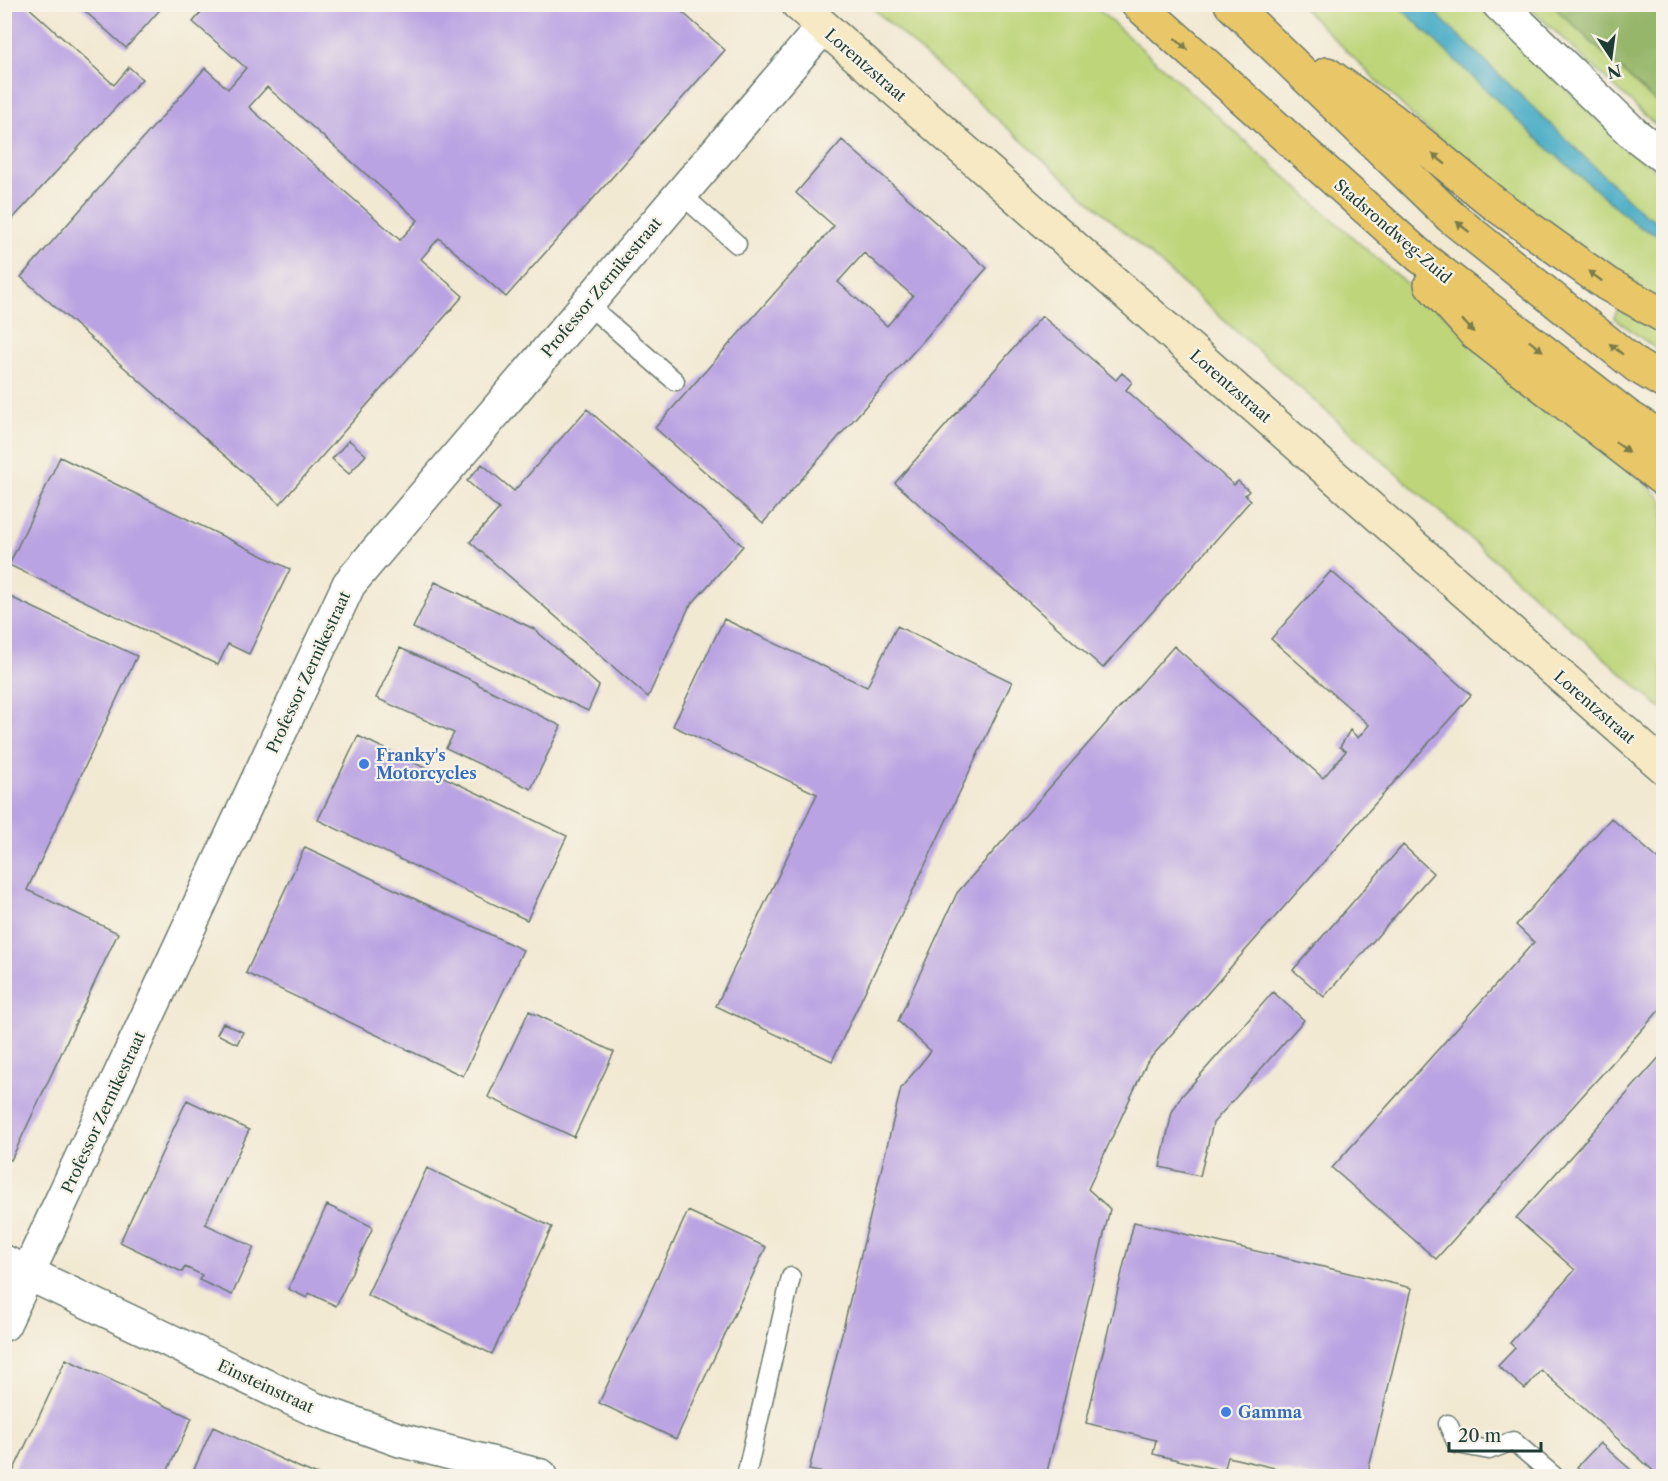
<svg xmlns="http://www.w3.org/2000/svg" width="1668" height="1481" font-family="'Libre Caslon Text',serif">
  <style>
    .green { fill: #bed57a; stroke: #6e8957; stroke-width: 1.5 }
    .forest { fill: #96b66a; stroke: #5a7a4f; stroke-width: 1.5 }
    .water { fill: #46acc6; stroke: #32747d; stroke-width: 1.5 }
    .building { fill: #b9a3e2; fill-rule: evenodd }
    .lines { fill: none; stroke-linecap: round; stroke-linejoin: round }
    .lane-casing { stroke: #69796c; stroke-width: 21 }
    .street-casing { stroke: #69796c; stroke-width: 36 }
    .secondary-casing { stroke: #69796c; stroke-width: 36 }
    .highway-casing { stroke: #69796c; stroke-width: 36 }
    .lane { stroke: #fff; stroke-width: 18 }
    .street { stroke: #fff; stroke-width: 33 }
    .secondary { stroke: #f6e9c3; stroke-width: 33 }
    .highway { stroke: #e9c769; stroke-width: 33 }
    .oneway { fill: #7a7b4c }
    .shop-dot { fill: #3f7fe0; stroke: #f7f3e8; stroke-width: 2 }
    .labels { text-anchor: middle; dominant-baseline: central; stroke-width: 4.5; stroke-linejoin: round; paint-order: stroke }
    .street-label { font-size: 16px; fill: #1f3d34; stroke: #f7f3e8 }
    .shop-label { font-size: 16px; font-weight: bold; fill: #366cbe; stroke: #f7f3e8; text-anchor: start }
  </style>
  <rect width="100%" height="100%" fill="#f7f3e8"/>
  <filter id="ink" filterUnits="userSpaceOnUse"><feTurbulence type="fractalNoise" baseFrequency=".0167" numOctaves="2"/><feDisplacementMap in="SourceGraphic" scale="12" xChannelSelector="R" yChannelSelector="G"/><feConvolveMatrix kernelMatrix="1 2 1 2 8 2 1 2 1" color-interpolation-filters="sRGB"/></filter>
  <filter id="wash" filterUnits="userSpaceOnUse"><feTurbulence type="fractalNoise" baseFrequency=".008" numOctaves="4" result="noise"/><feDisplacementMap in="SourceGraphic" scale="24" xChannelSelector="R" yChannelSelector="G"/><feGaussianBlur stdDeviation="1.35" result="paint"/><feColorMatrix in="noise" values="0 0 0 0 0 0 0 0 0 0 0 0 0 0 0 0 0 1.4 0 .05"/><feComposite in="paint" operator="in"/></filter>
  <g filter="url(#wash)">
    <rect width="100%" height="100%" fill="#f2e9d3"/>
    <path class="green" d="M869,5H1093L1375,257L1622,463L1663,500V710Z
      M1300,5H1398L1535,137L1638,226L1663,238V306L1568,247L1420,123Z
      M1427,5H1478L1624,145L1663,176V224L1646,215L1635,206Z
      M1527,5H1552L1663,109V132Z
      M1618,308L1663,334V354L1614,318Z"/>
    <path class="forest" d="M1552,5H1663V109Z"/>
    <path class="water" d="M1398,5H1427L1635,206L1646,215L1663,224V238L1638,226L1535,137Z"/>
    <g id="blocks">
      <path class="building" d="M4,4H25L114,85L129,67L142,79L4,228Z
        M77,4H165L126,48Z
        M208,4H673L725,50L506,297L439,238L421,259L463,296L280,504L21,277L205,68L228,89L246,68L193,22ZM267,87L418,220L400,240L249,107Z
        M842,140L987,268L763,523L655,428L834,226L796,193ZM864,253L913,296L887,326L838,282Z
        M1042,316L1116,380L1122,373L1132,382L1126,390L1234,485L1238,481L1249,491L1245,495L1251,500L1103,668L895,483Z
        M587,409L743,546L689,607L648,697L470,542L499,509L467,481L482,464L514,491Z
        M349,440L366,455L349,474L332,459Z
        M60,457L290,569L249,654L228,644L218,665L9,565Z
        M1331,571L1471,695L1147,1062L1088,1189L1110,1209L1046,1476H838L809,1470L901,1088L931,1051L898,1021L957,893L1174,646L1323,778L1346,751L1340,747L1350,730L1358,738L1369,725L1271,639Z
        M435,582L534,629L599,686L588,711L413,628Z
        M4,594L137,656L27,890L118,933L11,1160L4,1158Z
        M724,619L867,687L897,626L1012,682L832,1061L716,1006L817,794L673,726Z
        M400,648L478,683L477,684L561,726L531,789L446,748L454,733L376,698Z
        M358,736L567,836L527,920L318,820Z
        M1611,818L1664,864V1005L1436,1259L1332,1168L1534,942L1516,925Z
        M1403,845L1433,873L1324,997L1293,970Z
        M305,847L523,950L463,1076L246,973Z
        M1273,992L1304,1020L1213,1123L1200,1176L1160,1167L1172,1112L1181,1097Z
        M529,1011L614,1052L574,1137L488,1097Z
        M223,1023L243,1032L237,1044L217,1034Z
        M1664,1052V1476H1659L1541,1370L1525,1389L1498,1366L1515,1348L1510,1343L1575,1270L1516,1218Z
        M187,1100L249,1130L205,1224L254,1247L232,1295L199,1280L202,1275L185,1267L182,1272L120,1242Z
        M427,1168L552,1227L492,1354L367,1295Z
        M327,1205L373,1227L336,1306L309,1293L307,1298L288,1289Z
        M688,1211L766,1247L676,1439L599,1403Z
        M1134,1222L1412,1288L1367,1476H1309L1228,1457L1224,1471L1153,1454L1156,1440L1086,1423Z
        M66,1359L192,1418L165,1476H11Z
        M213,1427L296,1466L320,1476H191Z
        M1600,1443L1638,1476H1588L1577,1467Z"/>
    </g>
  </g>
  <g filter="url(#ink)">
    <use href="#blocks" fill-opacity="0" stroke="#69796c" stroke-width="1.5"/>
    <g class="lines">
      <defs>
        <path id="lane" d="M681,194L737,244
          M587,304L675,381
          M1448,1424L1457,1444L1489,1450L1513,1441L1554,1476
          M746,1476L791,1277"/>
        <path id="street" d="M1499,4L1634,134L1664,157
          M4,1262L314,1409L400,1440L541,1476
          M4,1324L349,584L823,27"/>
        <path id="secondary" d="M798,4L1664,767"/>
        <path id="highway" d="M1138,4L1421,257L1627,416L1664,439
          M1231,4L1451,217L1637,366L1664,382
          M1327,74L1392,120L1495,204L1607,284L1664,316
          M1431,284L1475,333L1664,480"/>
      </defs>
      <use href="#lane" class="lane-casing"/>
      <use href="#street" class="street-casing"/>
      <use href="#secondary" class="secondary-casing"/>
      <use href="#highway" class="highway-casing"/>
      <use href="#lane" class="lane"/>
      <use href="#street" class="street"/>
      <use href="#secondary" class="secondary"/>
      <use href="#highway" class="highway"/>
    </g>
    <defs><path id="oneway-solid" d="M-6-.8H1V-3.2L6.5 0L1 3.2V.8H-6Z" transform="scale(1.5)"/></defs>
    <g class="oneway">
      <use href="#oneway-solid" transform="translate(1181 44) rotate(42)"/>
      <use href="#oneway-solid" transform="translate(1439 159) rotate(-141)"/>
      <use href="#oneway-solid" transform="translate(1463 227) rotate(-141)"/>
      <use href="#oneway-solid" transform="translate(1595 276) rotate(-144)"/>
      <use href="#oneway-solid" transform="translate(1468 326) rotate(48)"/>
      <use href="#oneway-solid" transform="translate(1536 346) rotate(37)"/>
      <use href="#oneway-solid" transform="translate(1616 349) rotate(-141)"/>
      <use href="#oneway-solid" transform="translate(1622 447) rotate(38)"/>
    </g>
  </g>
  <g class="shop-dot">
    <circle cx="364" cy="764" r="6"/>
    <circle cx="1226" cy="1412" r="6"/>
  </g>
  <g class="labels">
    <g class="street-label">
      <text transform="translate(866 65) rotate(41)">Lorentzstraat</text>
      <text transform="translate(1393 231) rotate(41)">Stadsrondweg-Zuid</text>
      <text transform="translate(601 287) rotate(-50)">Professor Zernikestraat</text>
      <text transform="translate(1231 386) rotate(41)">Lorentzstraat</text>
      <text transform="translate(308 672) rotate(-65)">Professor Zernikestraat</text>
      <text transform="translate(1595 707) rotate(41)">Lorentzstraat</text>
      <text transform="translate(103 1112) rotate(-65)">Professor Zernikestraat</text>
      <text transform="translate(266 1386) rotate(25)">Einsteinstraat</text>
    </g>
    <g class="shop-label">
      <text x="376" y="755">Franky's<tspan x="376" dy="18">Motorcycles</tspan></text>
      <text x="1238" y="1412">Gamma</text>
    </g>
  </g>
  <rect width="1668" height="1481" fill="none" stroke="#f7f3e8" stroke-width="24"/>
  <g transform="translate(1611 57) rotate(167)" stroke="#f7f3e8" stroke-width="4.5" paint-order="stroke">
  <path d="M0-4.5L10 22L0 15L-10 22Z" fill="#1f3d34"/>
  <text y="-9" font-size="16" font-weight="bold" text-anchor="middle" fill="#1f3d34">N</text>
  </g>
  <path d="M1449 1442v9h92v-9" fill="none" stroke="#1f3d34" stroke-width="3"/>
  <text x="1458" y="1442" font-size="18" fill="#1f3d34" stroke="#f7f3e8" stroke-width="4.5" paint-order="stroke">20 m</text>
</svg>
